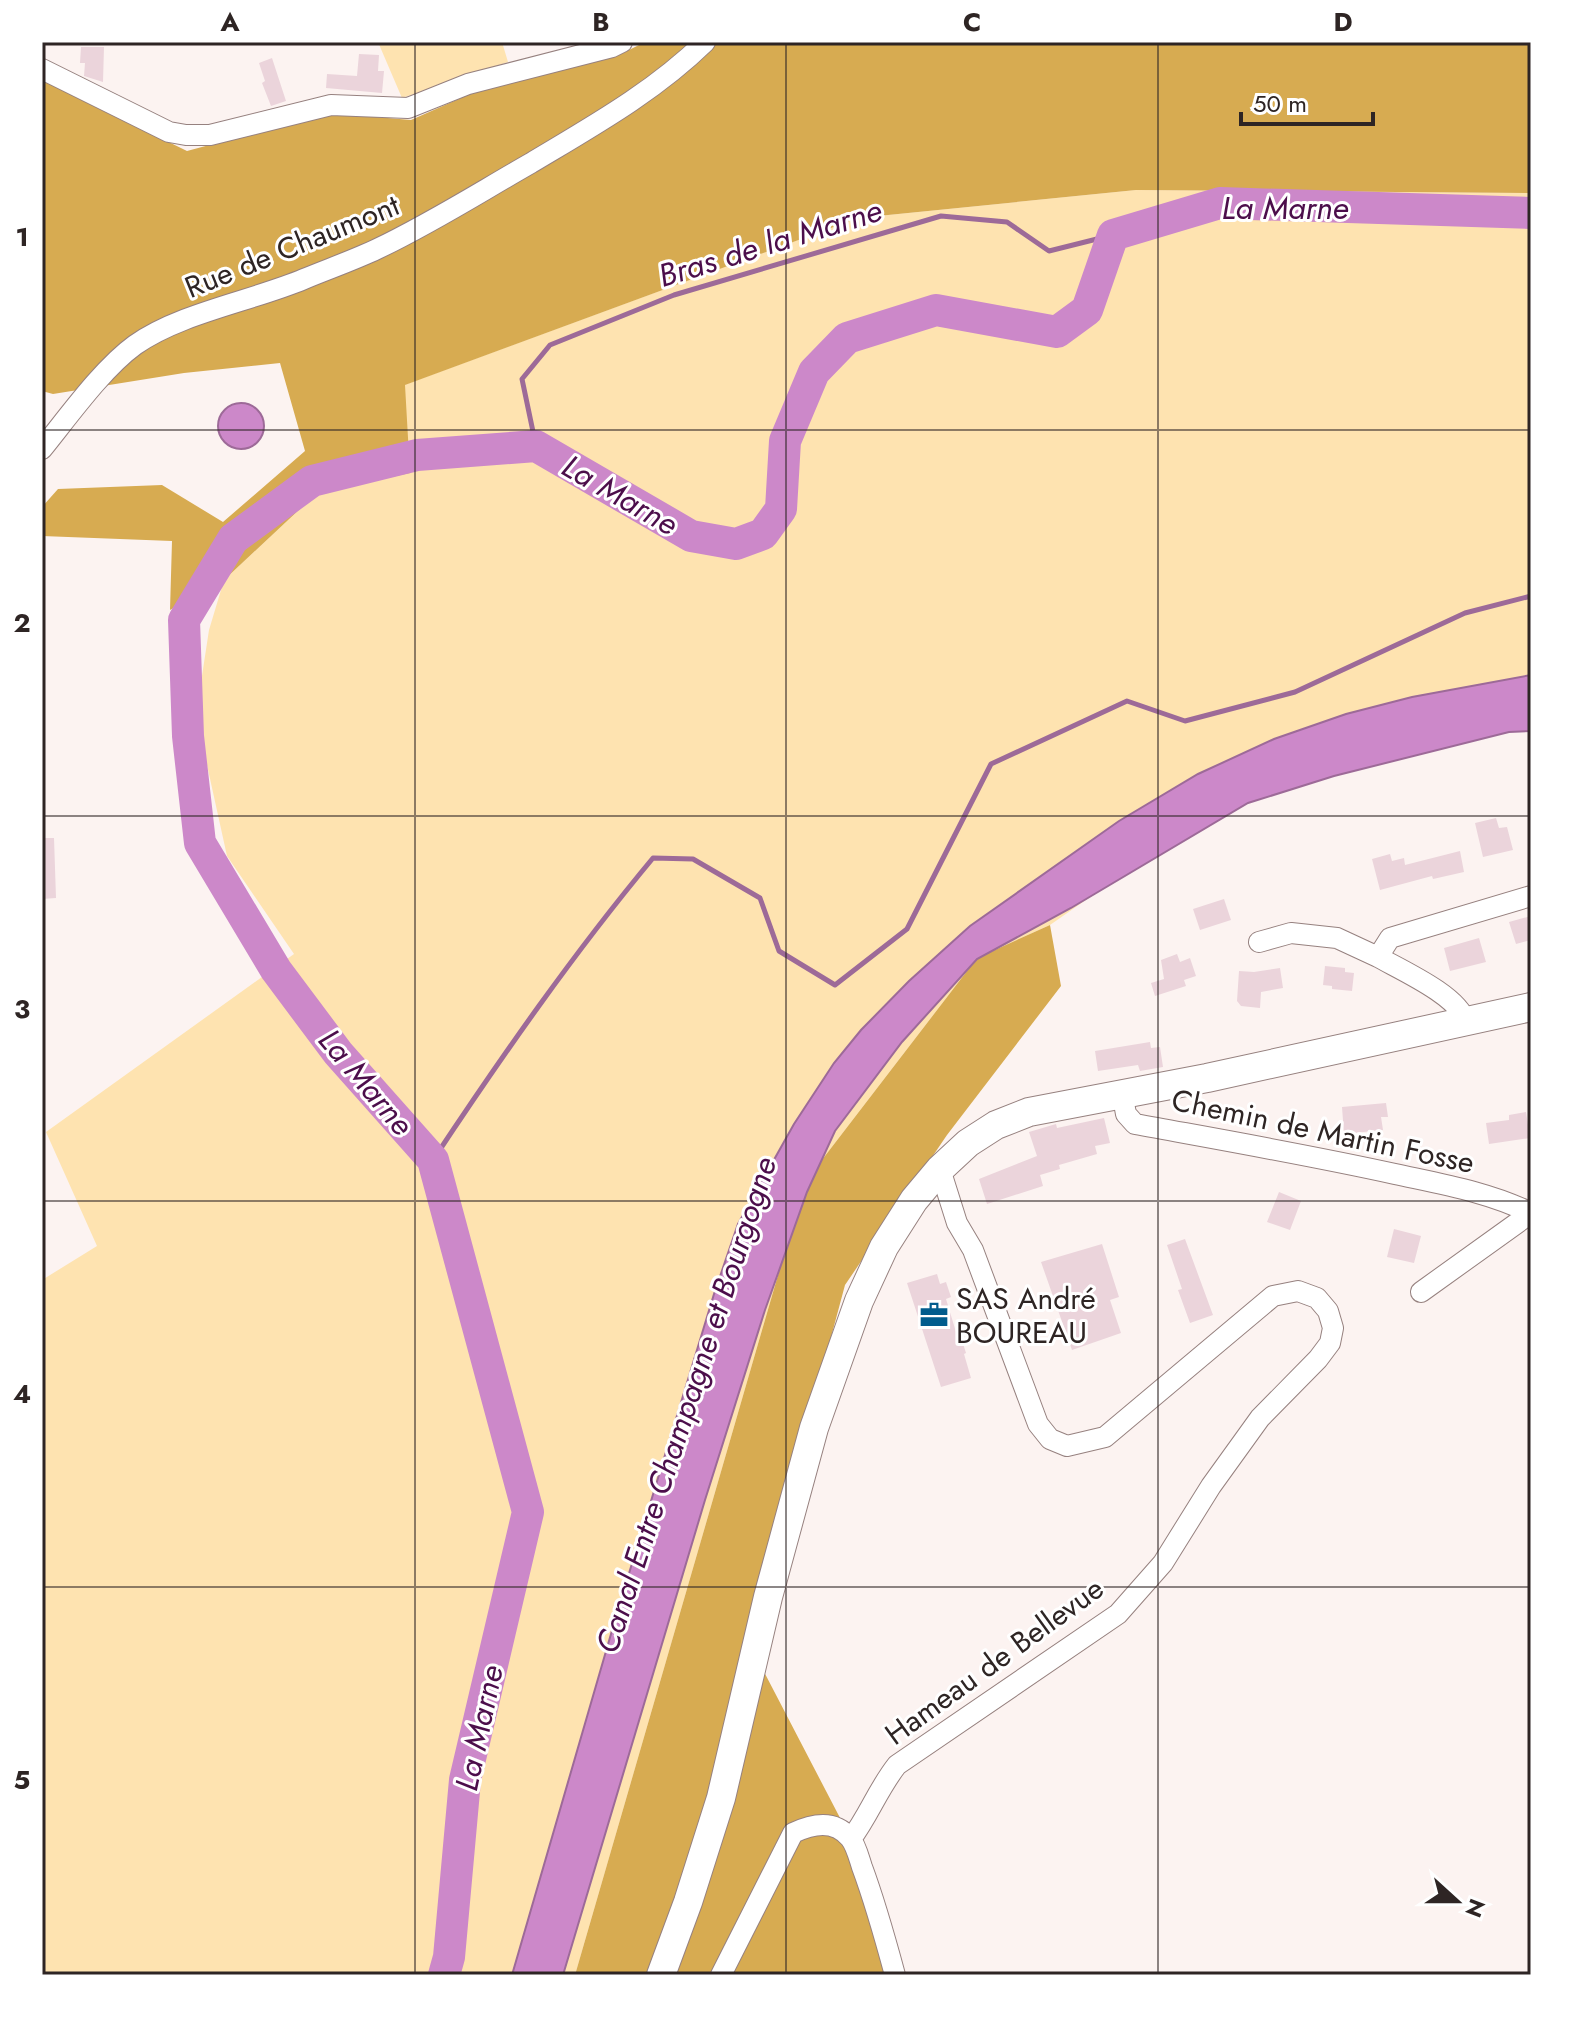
<svg xmlns="http://www.w3.org/2000/svg" width="1573" height="2017" font-family="Jost,sans-serif">
  <style>
    .green { fill: #fee3b0 }
    .forest { fill: #d7ab51 }
    .water { fill: #cc88c9; stroke: #9d6a98; stroke-width: 2 }
    .lines { fill: none; stroke-linecap: round; stroke-linejoin: round }
    .stream { stroke: #9d6a98; stroke-width: 5 }
    .river { stroke: #cc88c9; stroke-width: 32 }
    .building { fill: #ebd4db }
    .street-casing { stroke: #96817f; stroke-width: 22 }
    .secondary-casing { stroke: #96817f; stroke-width: 30 }
    .street { stroke: #fff; stroke-width: 20 }
    .secondary { stroke: #fff; stroke-width: 28 }
    .grid { fill: none; stroke: #2e2524; stroke-width: 2; stroke-opacity: 0.55 }
    .labels { text-anchor: middle; dominant-baseline: central; stroke-width: 6; stroke-linejoin: round; paint-order: stroke }
    .street-label { font-size: 30px; fill: #2e2524; stroke: #fff }
    .poi-label { font-size: 30px; fill: #2e2524; stroke: #fff; text-anchor: start }
    .water-label { font-size: 32px; font-style: italic; fill: #4c0e4b; stroke: #fff }
    .neatline { fill: none; stroke: #2e2524; stroke-width: 3 }
    .grid-label { font-size: 26px; text-anchor: middle; font-weight: bold; fill: #2e2524 }
  </style>
  <rect width="100%" height="100%" fill="#fcf3f1"/>
  <path class="green" d="M378,42H502L508,62L402,98Z
    M1136,190L1531,193V704L1324,766L1169,842L1050,925L977,958L805,1182L575,1975H42V1280L97,1246L46,1132L294,954L227,856L196,715L209,630L224,580L317,493L409,473L404,385L858,218Z"/>
  <path class="forest" d="M645,42H1531V193L1136,190L858,218L405,385L410,473L317,493L224,580L170,610L172,541L42,536V507L58,489L162,485L223,522L305,451L280,363L184,373L53,394L42,391V80L187,151L329,113L411,120L477,91L615,57Z
    M1050,925L1061,986L947,1135L845,1285L749,1643L851,1839L895,1975H575L805,1182L977,958Z"/>
  <path class="water" d="M218 426a23 23 0 1 1 46 0a23 23 0 1 1-46 0Z
    M1531,675V731L1509,732L1334,776L1248,803L1071,908L977,959L902,1042L835,1131L807,1192L765,1310L705,1500L563,1975H512L620,1603L714,1294L738,1224L794,1124L834,1063L861,1030L909,981L970,926L1119,821L1198,774L1274,739L1346,714L1412,697Z"/>
  <g class="lines">
    <path class="stream" d="M536,446L522,379L550,345L674,295L941,216L1007,222L1049,251L1113,235
      M433,1160C502,1056 573,954 653,858L693,859L760,898L779,951L835,985L907,929L991,764L1127,701L1185,721L1295,692L1465,613L1531,596"/>
    <path class="river" d="M444,1975L449,1957L465,1780L528,1512L433,1160L338,1053L276,970L200,843L188,736L184,620L233,539L312,481L417,455L536,446L691,536L736,544L763,534L781,509L785,441L814,372L847,338L936,310L1057,332L1087,310L1113,235L1220,203L1531,213"/>
  </g>
  <path class="building" d="M81,47H104L103,82L84,76L85,63H80Z
    M359,54L379,55L378,71H384L382,93L326,88L327,74L357,76Z
    M272,58L286,101L271,106L262,83L265,81L259,63Z
    M1496,818L1499,828L1507,827L1513,850L1483,857L1475,823Z
    M42,838H54L56,898L42,899Z
    M1460,851L1464,872L1433,879L1432,876L1380,890L1372,859L1390,854L1392,861L1404,858L1405,865Z
    M1224,899L1231,920L1200,930L1193,909Z
    M1531,916V940L1516,944L1509,922Z
    M1479,938L1486,962L1450,971L1444,948Z
    M1177,954L1180,962L1190,958L1196,976L1184,980L1186,986L1155,996L1151,983L1164,979L1161,960Z
    M1325,966L1345,968V972L1354,973L1352,991L1332,989V986L1323,985Z
    M1280,968L1283,988L1261,992L1260,1008L1241,1006L1237,1001L1239,971L1254,972Z
    M1150,1042L1151,1048L1160,1047L1163,1067L1140,1071L1138,1065L1098,1071L1095,1051Z
    M1386,1103L1388,1117H1381L1383,1130L1344,1134L1342,1107Z
    M1526,1112L1530,1138L1489,1144L1486,1123L1509,1120V1115Z
    M1104,1118L1110,1143L1095,1146L1097,1154L1059,1165L1060,1169L1040,1175L1043,1186L987,1204L979,1179L1037,1156L1029,1132L1056,1124L1057,1128Z
    M1279,1192L1301,1201L1290,1230L1267,1222Z
    M1394,1229L1421,1236L1414,1263L1387,1257Z
    M1185,1239L1213,1315L1190,1323L1178,1290L1182,1289L1167,1245Z
    M1102,1244L1119,1297L1110,1300L1121,1333L1072,1350L1041,1262Z
    M937,1274L940,1284L946,1282L951,1297L946,1299L956,1332L959,1331L966,1353L964,1354L971,1378L941,1387L907,1283Z"/>
  <g class="lines">
    <defs>
      <path id="street" d="M42,69L169,132L186,135H210L331,105L408,108L468,84L612,47L622,42
        M42,449C68,417 102,369 135,345C180,313 252,301 304,279C328,269 354,260 377,249C430,224 480,192 531,163C591,127 654,92 705,42
        M1259,942L1291,933L1337,938L1378,957L1390,938L1531,896
        M1378,957C1401,970 1459,996 1465,1021
        M1122,1092L1126,1114L1135,1124C1222,1140 1309,1155 1395,1174C1441,1184 1489,1192 1531,1213
        M1421,1292L1531,1213
        M851,1839C869,1815 878,1789 897,1765L1118,1614L1163,1563L1211,1486L1260,1418L1318,1359L1330,1343L1333,1328L1328,1311L1317,1298L1298,1291L1273,1296L1105,1437L1067,1446L1050,1439L1038,1424L973,1250L957,1223L940,1169
        M721,1975L793,1833C812,1824 834,1819 850,1838C856,1845 859,1858 862,1867C875,1902 885,1938 895,1975"/>
      <path id="secondary" d="M661,1975L688,1902L721,1798L768,1597L814,1428L859,1301L884,1247L914,1200L940,1169L968,1143L996,1125L1029,1112L1207,1078L1531,1007"/>
    </defs>
    <use href="#street" class="street-casing"/>
    <use href="#secondary" class="secondary-casing"/>
    <use href="#street" class="street"/>
    <use href="#secondary" class="secondary"/>
  </g>
  <path class="grid" d="M415,42V1975M786,42V1975M1158,42V1975M42,430H1531M42,816H1531M42,1201H1531M42,1587H1531"/>
  <defs>
    <symbol id="office-bare" viewBox="-9 -9 18 18"><path d="M-6-3h4V-5.5h4V-3h4V5H-6ZM-1-4.5V-3h2v-1.5ZM-6 0V1H6V0Z" fill="#015c8d" stroke="#fff" stroke-width="2.5" paint-order="stroke"/></symbol>
  </defs>
  <g fill-rule="evenodd">
    <use href="#office-bare" x="914" y="1295" width="40" height="40"/>
  </g>
  <g class="labels">
    <g class="street-label">
      <text transform="translate(292 246) rotate(-22)">Rue de Chaumont</text>
      <text transform="translate(1323 1131) rotate(12)">Chemin de Martin Fosse</text>
      <text transform="translate(994 1661) rotate(-36)">Hameau de Bellevue</text>
    </g>
    <g class="poi-label">
      <text x="956" y="1298">SAS André<tspan x="956" dy="34">BOUREAU</tspan></text>
    </g>
    <g class="water-label">
      <text x="1285" y="208">La Marne</text>
      <text transform="translate(770 243) rotate(-17)">Bras de la Marne</text>
      <text transform="translate(620 495) rotate(30)">La Marne</text>
      <text transform="translate(366 1082) rotate(50)">La Marne</text>
      <text transform="translate(686 1405) rotate(-72)">Canal Entre Champagne et Bourgogne</text>
      <text transform="translate(479 1728) rotate(-78)">La Marne</text>
    </g>
  </g>
  <rect width="1573" height="2017" fill="none" stroke="#ffffff" stroke-width="88"/>
  <g transform="translate(1457 1901) rotate(111)" stroke="#ffffff" stroke-width="6" paint-order="stroke">
  <path d="M0-6L14 30L0 20L-14 30Z" fill="#2e2524"/>
  <text y="-12" font-size="22" font-weight="bold" text-anchor="middle" fill="#2e2524">N</text>
  </g>
  <path d="M1241 112v12h132v-12" fill="none" stroke="#2e2524" stroke-width="4"/>
  <text x="1253" y="112" font-size="24" fill="#2e2524" stroke="#ffffff" stroke-width="6" paint-order="stroke">50 m</text>
  <rect x="44" y="44" width="1485" height="1929" class="neatline"/>
  <g class="grid-label">
    <text x="230" y="31">A</text>
    <text x="601" y="31">B</text>
    <text x="972" y="31">C</text>
    <text x="1343" y="31">D</text>
    <text x="22" y="246">1</text>
    <text x="22" y="632">2</text>
    <text x="22" y="1018">3</text>
    <text x="22" y="1403">4</text>
    <text x="22" y="1789">5</text>
  </g>
</svg>
